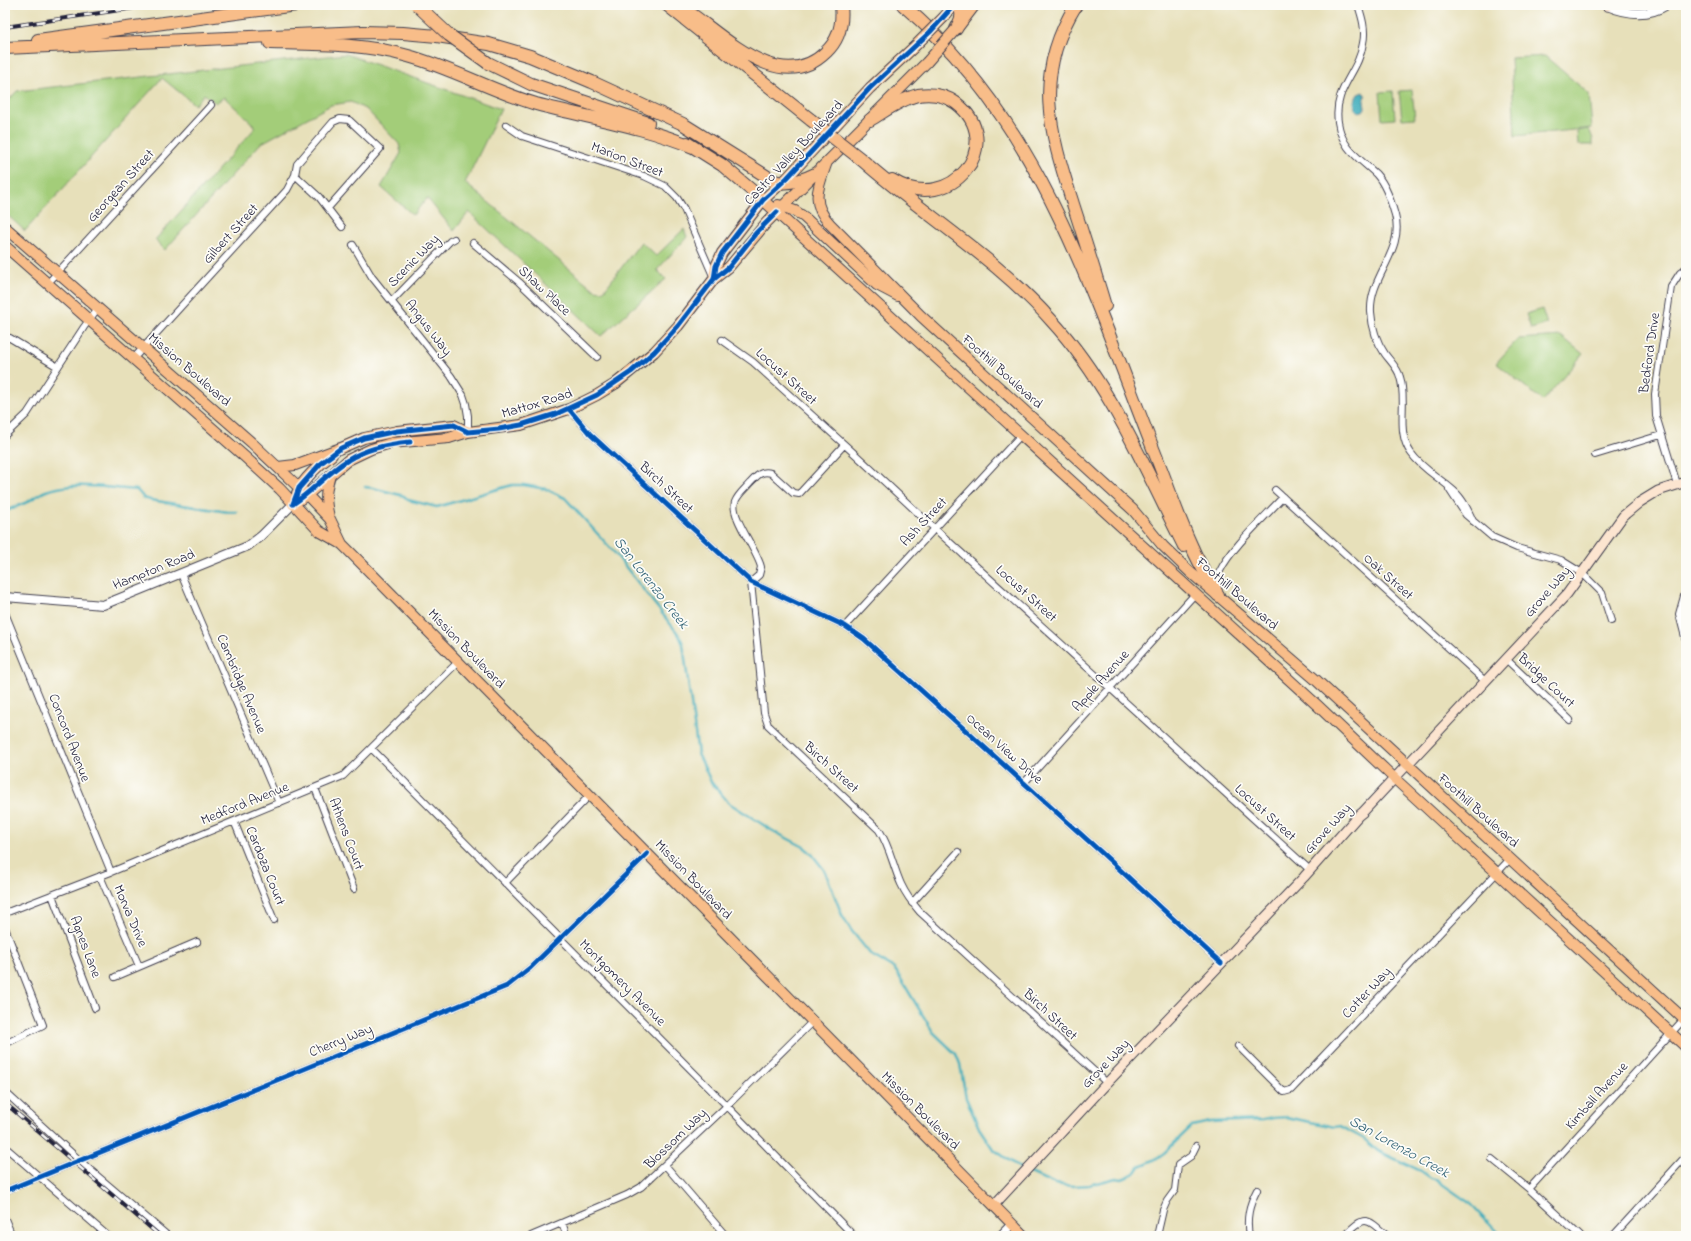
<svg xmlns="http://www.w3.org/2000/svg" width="1691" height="1241" font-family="'Indie Flower',sans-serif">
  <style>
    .green { fill: #a3cd79; stroke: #62785a }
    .water { fill: #3fadbc; stroke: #30687c }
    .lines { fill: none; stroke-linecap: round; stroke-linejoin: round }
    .stream { stroke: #3fadbc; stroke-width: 2.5 }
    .minor-casing { stroke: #403e4e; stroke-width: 8 }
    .tertiary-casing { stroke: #403e4e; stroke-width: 10 }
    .secondary-casing { stroke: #403e4e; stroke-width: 11 }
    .primary-casing { stroke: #403e4e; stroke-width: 12 }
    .motorway-casing { stroke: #403e4e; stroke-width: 14 }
    .minor { stroke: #fff; stroke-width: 6 }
    .tertiary { stroke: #fff; stroke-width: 8 }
    .secondary { stroke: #fce5d0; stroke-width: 9 }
    .primary { stroke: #f8bd89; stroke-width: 10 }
    .motorway { stroke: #f8bd89; stroke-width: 12 }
    .rail-casing { stroke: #22223b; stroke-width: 4 }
    .rail { stroke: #fdfcf7; stroke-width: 2.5; stroke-dasharray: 8; stroke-linecap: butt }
    .primary-bridge-casing { stroke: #403e4e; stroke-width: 12; stroke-linecap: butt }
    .motorway-bridge-casing { stroke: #403e4e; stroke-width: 14; stroke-linecap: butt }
    .primary-bridge { stroke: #f8bd89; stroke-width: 10 }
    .motorway-bridge { stroke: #f8bd89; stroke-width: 12 }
    .cycleway-casing { stroke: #fdfcf7; stroke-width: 8 }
    .cycleway { stroke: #0057b8; stroke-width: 5 }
    .labels { text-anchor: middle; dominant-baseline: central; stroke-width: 3.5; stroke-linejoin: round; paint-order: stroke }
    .street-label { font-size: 14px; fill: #22223b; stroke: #fdfcf7 }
    .water-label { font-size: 15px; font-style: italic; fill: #2f6175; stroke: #fdfcf7 }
  </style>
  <rect width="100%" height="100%" fill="#fdfcf7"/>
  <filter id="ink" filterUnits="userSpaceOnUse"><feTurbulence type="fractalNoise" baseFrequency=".025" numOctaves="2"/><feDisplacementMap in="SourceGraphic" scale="8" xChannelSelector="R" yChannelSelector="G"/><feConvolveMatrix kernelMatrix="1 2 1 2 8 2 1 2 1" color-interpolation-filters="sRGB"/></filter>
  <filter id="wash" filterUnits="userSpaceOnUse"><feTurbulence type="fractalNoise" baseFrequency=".012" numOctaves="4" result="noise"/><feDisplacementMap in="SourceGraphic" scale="16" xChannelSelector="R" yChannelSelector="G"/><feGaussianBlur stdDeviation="0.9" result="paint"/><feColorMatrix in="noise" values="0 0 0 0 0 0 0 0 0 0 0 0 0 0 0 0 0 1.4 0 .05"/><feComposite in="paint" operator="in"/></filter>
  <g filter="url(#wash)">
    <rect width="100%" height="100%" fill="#e7e0ba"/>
    <path class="green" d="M346,54L501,109L465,183L595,290L602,291L605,289L641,242L656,256L684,229L687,237L657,270L666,279L601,336L469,212L454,231L427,198L413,215L381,187L401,153L399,144L367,110L351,102L331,105L260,144L165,250L155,240L256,127L224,97L216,103L204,94L195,105L162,78L25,231L5,213V104L17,91Z
      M1545,56L1589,94L1592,128L1515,136L1511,58Z
      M1412,90L1415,118L1402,119L1399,91Z
      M1393,91L1395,119L1382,120L1380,92Z
      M1589,129L1593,139V145H1578L1577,131Z
      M1542,309L1547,324L1531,329L1526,314Z
      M1561,336L1583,354L1543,401L1496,363L1518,339Z"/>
    <path class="water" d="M1363,92L1366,96L1364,101L1365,108L1363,111L1358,112L1355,109L1354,101L1358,94Z"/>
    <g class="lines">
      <path class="stream" d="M365,487L373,488L404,496L408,500L437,507L512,485H524L546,489L565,498L614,552L679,635L683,644L698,754L703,764L711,782L729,803L773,831L804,847L811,853L825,871L842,915L851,930L871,955L892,967L896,971L933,1032L956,1054L960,1064L966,1098L979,1128L993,1149L1023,1170
        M5,512C11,508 18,506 25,503C32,500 38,494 46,491C76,481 106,488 137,490L144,498L150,500L228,512H237
        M1028,1172L1055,1184L1073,1186L1089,1185L1116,1178L1122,1179L1127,1177L1136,1172L1140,1166L1154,1160L1164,1153L1192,1126L1210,1122L1263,1120L1273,1118L1286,1117L1335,1127L1340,1126L1364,1139L1378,1151L1421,1171L1431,1178L1435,1179L1471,1204L1502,1236"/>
    </g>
  </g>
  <g filter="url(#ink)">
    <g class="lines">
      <defs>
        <path id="minor" d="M1358,5C1362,17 1366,30 1363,43C1359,73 1333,88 1338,122C1342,149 1358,157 1376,174C1386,185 1391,201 1395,215C1405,251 1369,276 1371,312C1372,328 1376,341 1385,354C1390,361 1398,368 1400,377C1408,402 1395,431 1411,453C1422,469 1440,478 1454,491C1463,499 1468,510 1473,521
          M506,125L522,136L644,176L665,186L677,198L684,209L714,278
          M295,175L319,197L342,227
          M473,243L519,282L597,357
          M353,245L372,277L451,376L463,395L466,404L468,416V432
          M48,283L211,105
          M392,301L450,241L454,239
          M5,337L10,338L58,367
          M722,340L753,362L856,455L934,528L1310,870
          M133,359L287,190L295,175L297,164L333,122L340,119L349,120L380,149L328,208
          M569,409L590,434L751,582L845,626L864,639L1103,854L1221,963
          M5,435L27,414L84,327L98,308
          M1595,455L1661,435
          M1677,484L1656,416L1655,394L1671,287L1680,273L1686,268
          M1449,489L1466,515L1492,537L1517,548L1561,560L1582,573L1602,593L1611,621
          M1275,490L1485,681
          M181,574L279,803
          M751,582L764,713L768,725L879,830C890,847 893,866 901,884C906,895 913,904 920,912L1107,1083
          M751,582L759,575L761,567C757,550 730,516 735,502C738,494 745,489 750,483C757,476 761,470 771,473L793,493L799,494L844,445
          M1218,589C1217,583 1217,577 1220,571C1231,548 1265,517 1283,497
          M1686,589L1679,614L1686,641
          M5,613L111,872
          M845,626L1021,435
          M1506,659L1570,720
          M372,749L727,1106L854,1236
          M1024,783L1195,594
          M315,788L354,889
          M234,821L274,920
          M100,876L139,966
          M505,883L590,795
          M52,895L95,1008
          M912,903L958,852
          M5,913L111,872L343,776L458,662
          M5,928L43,1025L5,1044
          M115,977L197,942
          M1238,1046L1284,1092L1291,1090L1510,859
          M5,1092L88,1168L168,1236
          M5,1147L108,1236
          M1492,1159L1529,1189L1580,1236
          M665,1165L726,1236
          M1529,1189L1684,1019
          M5,1191L507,986L530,968L647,854
          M5,1219L12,1236
          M562,1223L567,1236
          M531,1236L627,1195L641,1187L730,1103L812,1022
          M1157,1236L1163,1210L1167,1201L1175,1190L1178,1165L1191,1156L1196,1146
          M1249,1236C1246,1218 1249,1205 1257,1190
          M1344,1236C1365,1215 1366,1217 1387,1236
          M1613,1236L1686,1156"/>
        <path id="tertiary" d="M1607,6C1626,14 1648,17 1667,5
          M5,597L103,605L248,546L261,536L293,504
          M1000,1236L1012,1224"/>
        <path id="secondary" d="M1606,5L1607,6
          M994,1205L1107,1083L1304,877L1358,816L1363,812L1567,594L1623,516L1640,502L1658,491L1686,482"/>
        <path id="primary" d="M944,17L954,5
          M959,26L975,5
          M827,162C818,187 810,203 830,224L921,316L1133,510L1163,546L1190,572L1315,679L1686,1021
          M763,200L1317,705L1394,778L1686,1047
          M778,205L795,211L804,217L877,285L898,296
          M5,227L252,443L307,495L330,519L342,544L360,562L1024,1236
          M5,246L245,457L280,489L319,531L342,544
          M714,279L716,266L722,253L763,200L787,178L870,88L913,48
          M278,467L295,465L341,448L364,438L397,431L454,425L468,432
          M297,493C302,480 320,464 332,455
          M293,504L307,495L348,460L371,449L391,443L449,438L468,432L521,425L569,409L597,395L615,384L654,352L678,326L714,279L729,267L767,222L927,62
          M329,517C325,500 325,492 330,475"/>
        <path id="motorway" d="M667,5L811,120
          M678,5C718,29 778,99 826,52C839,40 843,23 841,5
          M903,5C1042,123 1091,292 1156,456C1168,486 1178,517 1192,547C1199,564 1209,579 1218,595
          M1076,5C1032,76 1050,131 1073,204C1084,238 1095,272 1105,306
          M956,29C961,20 964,14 958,5
          M38,40L296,5
          M270,43C316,44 363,43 408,56C452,68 492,91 536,104C589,118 643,126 693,147
          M5,48L363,32L403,33L437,36L489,44L530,56L592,82L683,124L774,181C787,185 803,180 815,174
          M488,63L531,84L648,123
          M870,120C885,111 901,99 918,95C931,93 945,95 956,103C1008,142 952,217 892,180
          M687,143L722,165L763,200
          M862,160C924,215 996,258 1051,320C1111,385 1144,467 1184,546"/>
      </defs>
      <use href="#minor" class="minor-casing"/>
      <use href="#tertiary" class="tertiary-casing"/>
      <use href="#secondary" class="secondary-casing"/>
      <use href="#primary" class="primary-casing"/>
      <use href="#motorway" class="motorway-casing"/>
      <use href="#minor" class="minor"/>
      <use href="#tertiary" class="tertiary"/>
      <use href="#secondary" class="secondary"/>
      <use href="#primary" class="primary"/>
      <use href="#motorway" class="motorway"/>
      <defs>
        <path id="rail" d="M5,27L154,5
          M5,1103L160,1236"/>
      </defs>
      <use href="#rail" class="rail-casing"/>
      <use href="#rail" class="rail"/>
      <defs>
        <path id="primary-bridge" d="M913,48L944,17
          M927,62L956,29"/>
        <path id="motorway-bridge" d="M417,5L449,35L488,63
          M811,120L862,160"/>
      </defs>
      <use href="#primary-bridge" class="primary-bridge-casing"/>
      <use href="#motorway-bridge" class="motorway-bridge-casing"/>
      <use href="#primary-bridge" class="primary-bridge"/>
      <use href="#motorway-bridge" class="motorway-bridge"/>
      <defs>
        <path id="cycleway" d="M714,279L716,266L722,253L763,200L787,178L870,88L930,32L954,5
          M569,409L590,434L751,582L845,626L864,639L1103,854L1221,963
          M293,504L299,488L321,463L341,448L364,438L397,431L454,425L468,432L499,429L521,425L556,414L597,395L631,372L654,352L678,326L714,279L729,267L756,233L777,212
          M293,504C313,491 328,472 348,460C367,448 388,444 410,442
          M5,1191L507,986L530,968L647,854"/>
      </defs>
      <use href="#cycleway" class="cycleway-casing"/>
      <use href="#cycleway" class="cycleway"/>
    </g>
  </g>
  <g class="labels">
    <g class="street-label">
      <text transform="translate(794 153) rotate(-47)">Castro Valley Boulevard</text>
      <text transform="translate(627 160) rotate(21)">Marion Street</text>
      <text transform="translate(121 186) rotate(-48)">Georgean Street</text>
      <text transform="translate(231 234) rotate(-48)">Gilbert Street</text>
      <text transform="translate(414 261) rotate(-46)">Scenic Way</text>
      <text transform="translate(544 291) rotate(43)">Shaw Place</text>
      <text transform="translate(428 328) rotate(52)">Angus Way</text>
      <text transform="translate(1650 353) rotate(-82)">Bedford Drive</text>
      <text transform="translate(189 370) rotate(41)">Mission Boulevard</text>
      <text transform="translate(1002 372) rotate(42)">Foothill Boulevard</text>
      <text transform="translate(786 377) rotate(42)">Locust Street</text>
      <text transform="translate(537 404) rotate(-17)">Mattox Road</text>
      <text transform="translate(666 488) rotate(43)">Birch Street</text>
      <text transform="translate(924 522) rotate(-47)">Ash Street</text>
      <text transform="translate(154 570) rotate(-22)">Hampton Road</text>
      <text transform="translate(1388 577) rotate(42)">Oak Street</text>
      <text transform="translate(1548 592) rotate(-49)">Grove Way</text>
      <text transform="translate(1026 594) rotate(42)">Locust Street</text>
      <text transform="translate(1237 594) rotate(41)">Foothill Boulevard</text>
      <text transform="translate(466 649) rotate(46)">Mission Boulevard</text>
      <text transform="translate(1101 681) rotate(-48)">Apple Avenue</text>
      <text transform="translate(1546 681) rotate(43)">Bridge Court</text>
      <text transform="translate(241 684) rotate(67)">Cambridge Avenue</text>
      <text transform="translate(69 738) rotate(69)">Concord Avenue</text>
      <text transform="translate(1004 749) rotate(42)">Ocean View Drive</text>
      <text transform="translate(831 768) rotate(42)">Birch Street</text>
      <text transform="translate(245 804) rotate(-22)">Medford Avenue</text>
      <text transform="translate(1478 811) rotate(42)">Foothill Boulevard</text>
      <text transform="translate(1265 813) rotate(42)">Locust Street</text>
      <text transform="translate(1328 829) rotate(-48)">Grove Way</text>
      <text transform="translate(346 834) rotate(69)">Athens Court</text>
      <text transform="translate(265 866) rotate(68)">Cardoza Court</text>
      <text transform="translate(693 880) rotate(46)">Mission Boulevard</text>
      <text transform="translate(130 916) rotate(67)">Morva Drive</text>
      <text transform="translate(85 947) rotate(69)">Agnes Lane</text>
      <text transform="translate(622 983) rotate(45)">Montgomery Avenue</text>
      <text transform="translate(1367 993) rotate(-47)">Cotter Way</text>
      <text transform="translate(1050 1015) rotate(43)">Birch Street</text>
      <text transform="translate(341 1041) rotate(-22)">Cherry Way</text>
      <text transform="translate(1106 1064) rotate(-46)">Grove Way</text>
      <text transform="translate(1597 1096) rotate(-48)">Kimball Avenue</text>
      <text transform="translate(920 1111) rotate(45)">Mission Boulevard</text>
      <text transform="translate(676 1139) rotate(-44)">Blossom Way</text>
    </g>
    <g class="water-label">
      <text transform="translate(651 583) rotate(52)">San Lorenzo Creek</text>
      <text transform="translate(1399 1147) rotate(29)">San Lorenzo Creek</text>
    </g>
  </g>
  <rect width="1691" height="1241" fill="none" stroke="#fdfcf7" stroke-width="20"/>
</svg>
